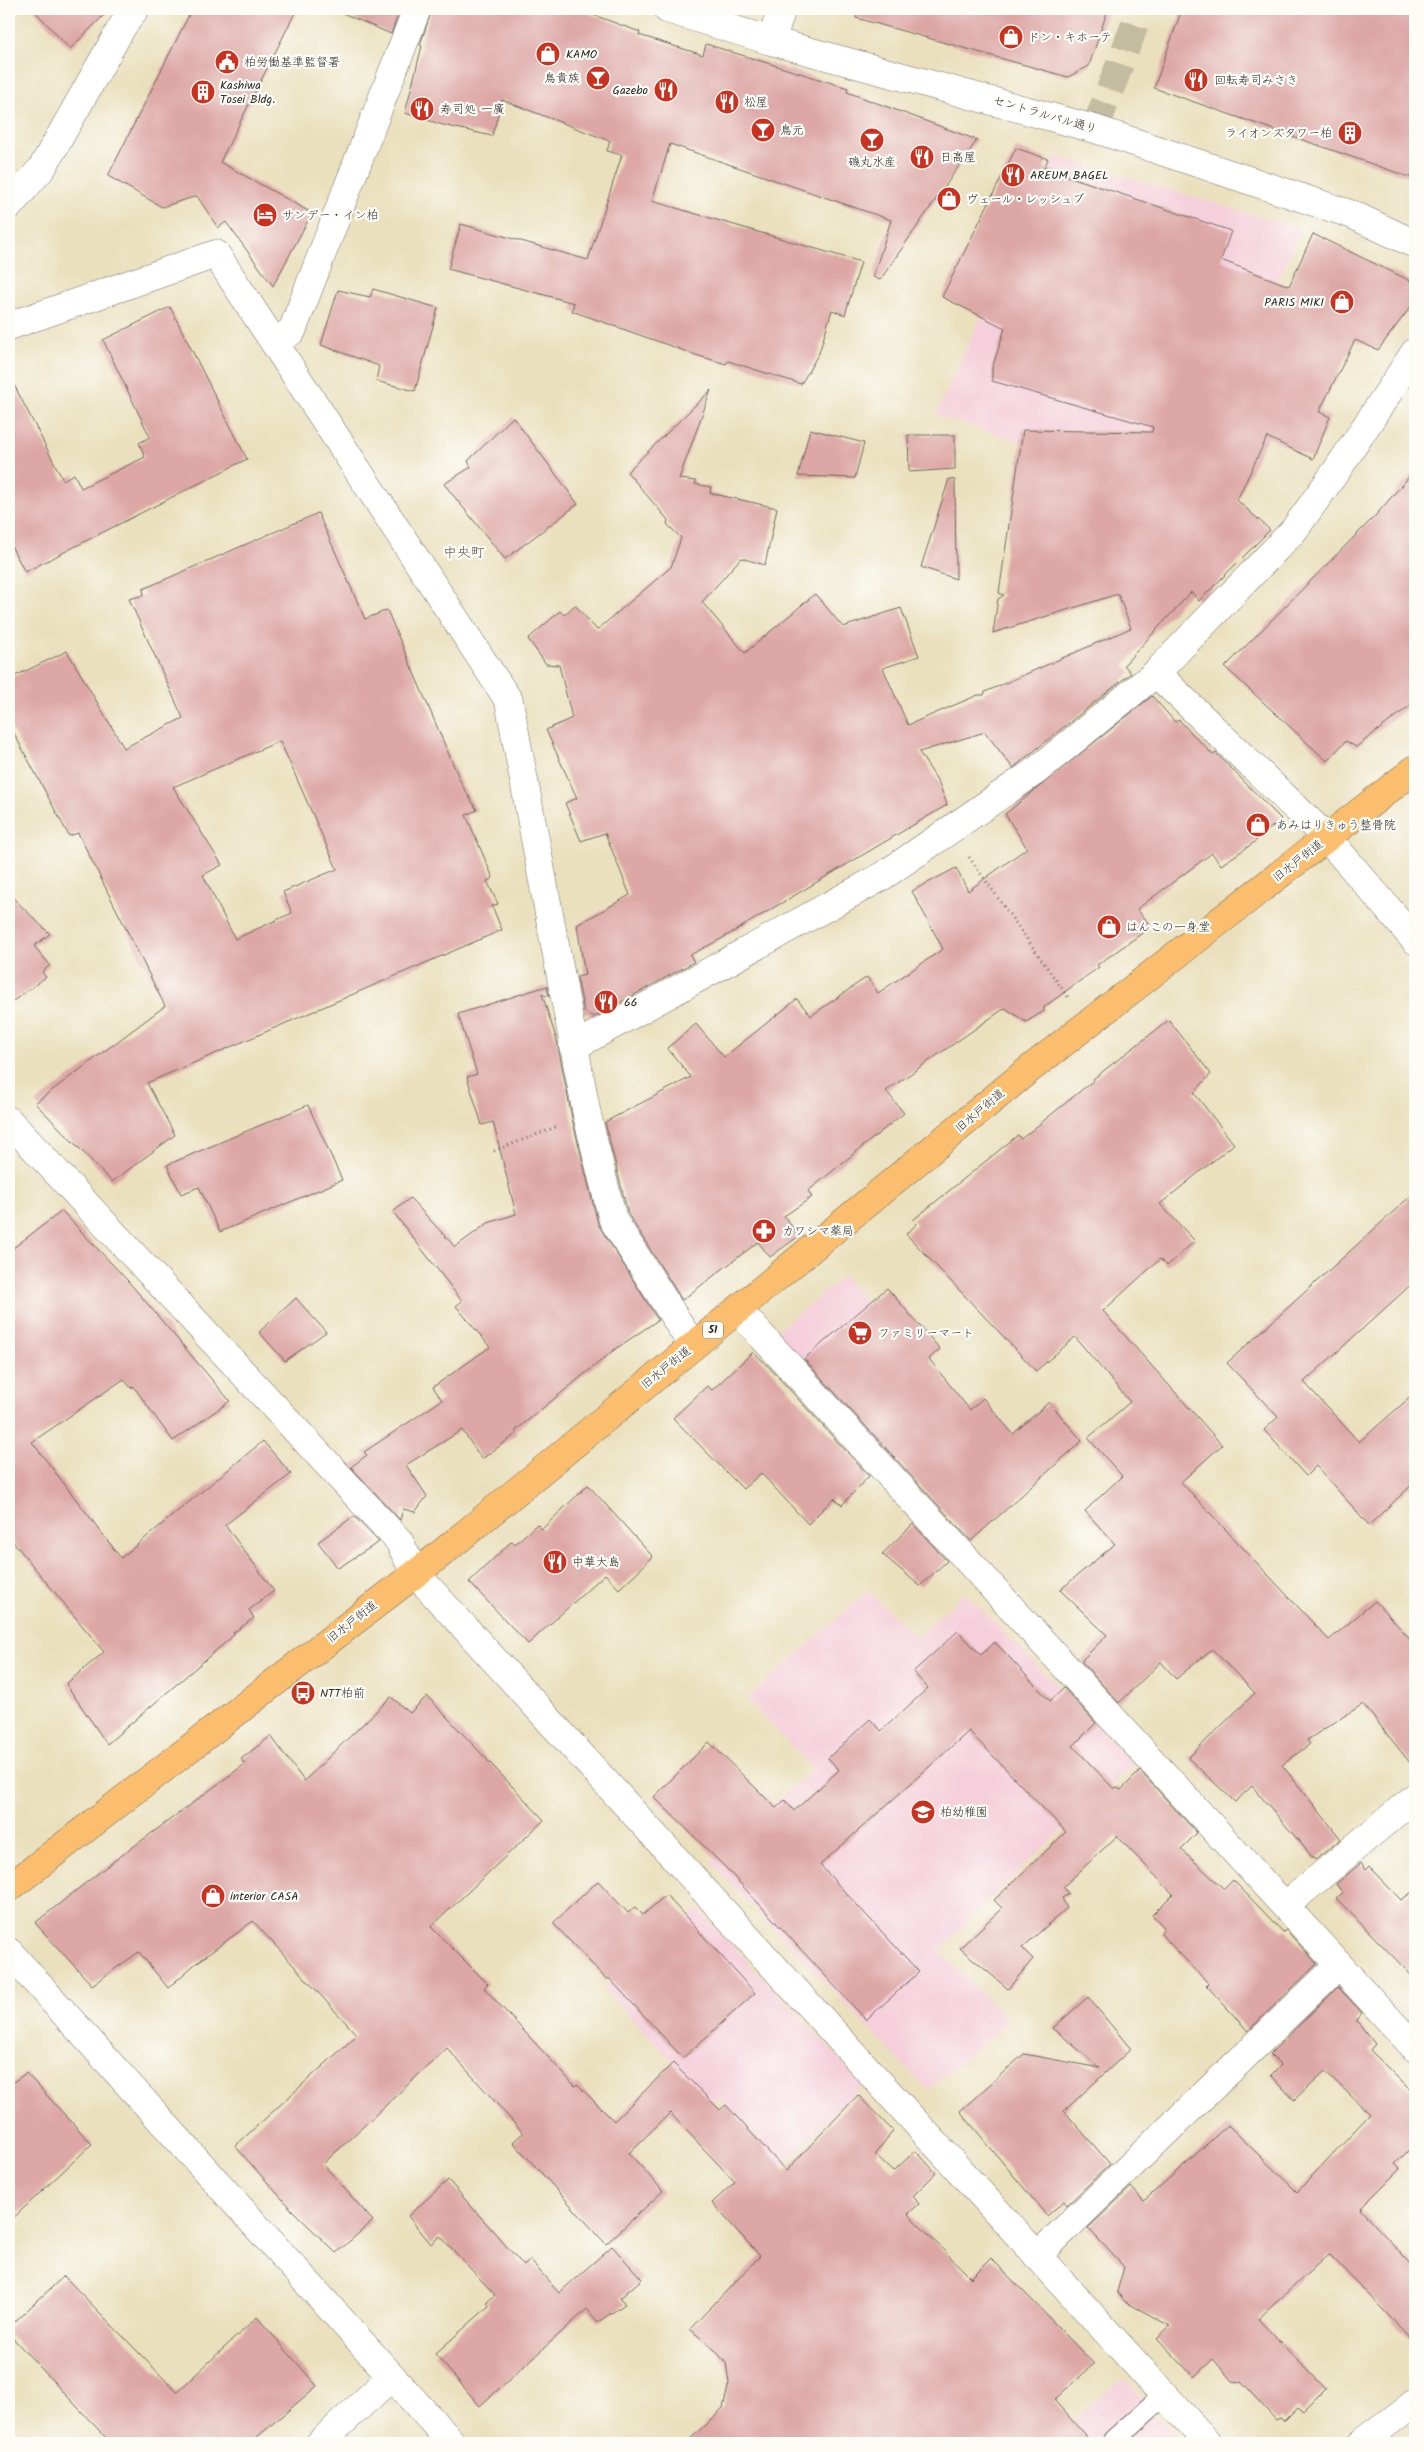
<svg xmlns="http://www.w3.org/2000/svg" width="1424" height="2452" font-family="Kalam,'Klee One',sans-serif">
  <style>
    .built { fill: #f5cfdb }
    .building { fill: #dda7a5; fill-rule: evenodd }
    .lines { fill: none; stroke-linecap: round; stroke-linejoin: round }
    .pedestrian-tunnel { stroke: #c4bca0; stroke-width: 28; stroke-dasharray: 28 14; stroke-linecap: butt }
    .service-casing { stroke: #6e6a5e; stroke-width: 23 }
    .minor-casing { stroke: #6e6a5e; stroke-width: 29 }
    .tertiary-casing { stroke: #6e6a5e; stroke-width: 29 }
    .primary-casing { stroke: #6e6a5e; stroke-width: 29 }
    .path { stroke: #6e6a5e; stroke-width: 3; stroke-dasharray: 1 4; stroke-linecap: butt }
    .service { stroke: #fff; stroke-width: 21 }
    .minor { stroke: #fff; stroke-width: 28 }
    .tertiary { stroke: #fff; stroke-width: 28 }
    .primary { stroke: #fbbe6e; stroke-width: 28 }
    .labels { text-anchor: middle; dominant-baseline: central; stroke-width: 4.5; stroke-linejoin: round; paint-order: stroke }
    .shield { fill: #fdfcf7; stroke: #6a6a68; stroke-width: 1 }
    .shield-label { font-size: 11px; font-weight: bold; fill: #2b2b2b }
    .poi-label { font-size: 12px; fill: #2b2b2b; stroke: #fdfcf7; text-anchor: start }
    .street-label { font-size: 12px; fill: #2b2b2b; stroke: #fdfcf7 }
    .neighbourhood-label { font-size: 14px; fill: #695656; stroke: #fdfcf7 }
  </style>
  <rect width="100%" height="100%" fill="#fdfcf7"/>
  <filter id="ink" filterUnits="userSpaceOnUse"><feTurbulence type="fractalNoise" baseFrequency=".02" numOctaves="2"/><feDisplacementMap in="SourceGraphic" scale="10" xChannelSelector="R" yChannelSelector="G"/><feConvolveMatrix kernelMatrix="1 2 1 2 8 2 1 2 1" color-interpolation-filters="sRGB"/></filter>
  <filter id="wash" filterUnits="userSpaceOnUse"><feTurbulence type="fractalNoise" baseFrequency=".0096" numOctaves="4" result="noise"/><feDisplacementMap in="SourceGraphic" scale="20" xChannelSelector="R" yChannelSelector="G"/><feGaussianBlur stdDeviation="1.12" result="paint"/><feColorMatrix in="noise" values="0 0 0 0 0 0 0 0 0 0 0 0 0 0 0 0 0 1.4 0 .05"/><feComposite in="paint" operator="in"/></filter>
  <g filter="url(#wash)">
    <rect width="100%" height="100%" fill="#eae0bd"/>
    <path class="built" d="M1055,156L1301,229L1180,492L936,415Z
      M844,1276L911,1357L841,1423L761,1344Z
      M868,1591L916,1638L965,1593L1134,1764L1034,1856L939,1951L1009,2021L928,2090L710,1862L813,1769L747,1699Z
      M698,1909L863,2084L782,2167L719,2098L713,2103L603,1988Z
      M1123,2378L1183,2443H1046Z"/>
    <g id="blocks">
      <path class="building" d="M33,9H110L70,49Z
        M192,9H297L220,162L312,213L273,286L226,222L218,228L197,196L162,207L108,176Z
        M333,9H400L391,34Z
        M432,9H577L640,32L639,35L703,55L706,44L848,88L847,92L977,140L880,280L873,277L891,220L670,144L652,201L861,262L845,315L832,310L819,353L801,384L728,361L726,364L696,355L572,311L574,303L448,269L461,224L588,260L622,155L607,151L610,141L502,100L492,136L443,125L405,113L422,46L420,45Z
        M857,9H1108L1089,66L1068,77L856,18Z
        M1182,9H1415V179L1154,88Z
        M1016,148L1048,159L1044,168L1231,231L1221,260L1289,286L1313,234L1415,283V301L1378,350L1355,340L1319,412L1330,417L1313,459L1267,437L1237,500L1270,530L1199,601L1191,592L1124,665L1131,673L1013,768L985,732L919,752L939,783L947,805L721,939L690,955L694,962L594,1017L584,1012L577,977L585,975L577,925L630,895L605,833L581,841L565,803L577,798L546,730L572,718L559,665L546,664L528,639L560,611L564,615L575,605L597,630L671,567L681,538L667,524L668,520L627,472L711,390L679,479L696,481L695,484L711,487L710,493L777,508L765,565L741,558L702,602L745,653L815,594L843,627L901,608L919,656L883,668L908,725L978,695H984L985,692L1131,628L1118,594L993,633L998,599L1004,595L999,593L1023,430L1152,432L1153,427L992,381V368L1005,328L942,297Z
        M373,289L438,308L415,391L376,381L379,366L321,345L338,290L370,297Z
        M170,307L247,459L25,572L9,542V375L63,480L74,474L81,488L145,457L139,443L150,437L103,340Z
        M513,417L578,504L505,559L444,484L471,467L468,461Z
        M810,429L864,443L855,478L798,476Z
        M908,435H955V469L909,472Z
        M1415,470V702L1356,747L1346,741L1327,761L1225,667L1375,516Z
        M949,479L955,480L956,579L921,567Z
        M318,513L365,619L387,610L462,785L477,810L466,815L493,878L487,881L498,904L492,906L502,930L147,1083L175,1135L112,1182L35,1103L165,1006L78,833L69,836L9,724V679L67,651L124,748L183,718L129,599L144,595L143,589ZM280,741L337,869L283,892L292,913L235,939L203,875L222,865L173,787Z
        M1152,696L1175,722L1179,720L1213,755L1216,753L1281,819L1252,844L1221,865L1212,853L1137,909L1151,927L1097,965L1099,967L1044,1007V1011L1026,1022L1005,1008L886,1091L904,1113L808,1191L812,1197L784,1216L799,1236L770,1257L758,1242L682,1300L628,1214L605,1122L691,1077L667,1048L696,1024L724,1057L797,999L811,1016L867,977L878,993L943,949L912,891L956,868L968,891L1027,848L1005,814Z
        M9,894L50,934L34,946L50,965L42,972L46,977L9,1004Z
        M547,986L549,997L542,994L557,1041L572,1118L598,1224L658,1320L614,1350L516,1430V1434L482,1459L462,1430L406,1465L427,1496L415,1512L403,1509L400,1520L351,1467L367,1455L364,1452L442,1400L433,1387L490,1347L456,1306L462,1301L393,1212L410,1198L455,1247L488,1223L516,1214L493,1122L482,1125L467,1077L477,1074L458,1014Z
        M1169,1020L1211,1074L1194,1093L1234,1144L1160,1204L1195,1241L1167,1266L1160,1259L1103,1311L1222,1445L1181,1482L1329,1640L1375,1601L1415,1644V1769L1363,1704L1307,1740L1310,1744L1282,1765L1341,1839L1315,1860L1252,1786L1235,1802L1188,1758L1255,1693L1212,1649L1176,1679L1161,1662L1119,1703L1082,1662L1083,1659L1107,1635L1060,1590L1115,1544L1085,1511L1122,1476L1088,1438L1130,1402L1075,1337L1036,1371L906,1234L917,1224L913,1220L1018,1135L1021,1139L1094,1080L1093,1079Z
        M308,1105L342,1180L220,1232L199,1187L181,1194L167,1165Z
        M1415,1192V1281L1304,1382L1359,1442L1415,1393V1482L1369,1525L1316,1466L1306,1476L1264,1430L1278,1417L1227,1363Z
        M62,1211L128,1281L230,1401L173,1441L133,1386L131,1388L124,1379L32,1442L121,1558L263,1441L291,1474L225,1525L274,1591L249,1610L254,1618L233,1633L234,1635L107,1744L66,1684L104,1652L9,1537V1251Z
        M887,1288L940,1349L929,1359L970,1410L983,1398L1013,1434L1049,1402L1082,1441L971,1541L804,1359Z
        M296,1298L326,1332L285,1361L259,1332Z
        M753,1352L766,1364L869,1476L842,1505L834,1498L808,1524L761,1473L743,1489L673,1418L707,1386L712,1390Z
        M588,1485L653,1557L619,1589L605,1574L528,1644L469,1582L512,1541L515,1544L537,1524L542,1529Z
        M354,1516L379,1542L338,1568L318,1542Z
        M913,1524L947,1561L920,1586L882,1554Z
        M958,1631L981,1655L995,1642L1050,1701L1064,1688L1096,1723L1073,1746L1114,1789L1116,1787L1121,1790L1140,1771L1197,1833L1181,1849L1224,1889L1233,1880L1283,1932L1286,1930L1317,1964L1248,2031L1206,1985L1208,1983L1161,1934L1164,1927L1152,1915L1173,1894L1117,1836L1063,1887L1069,1894L1062,1898L1067,1908L1022,1948L1033,1959L1008,1989L960,1948L1002,1908L994,1900L1066,1832L969,1731L820,1865L919,1972L866,2020L725,1867L654,1797L709,1742L776,1808L785,1800L794,1811L839,1770L828,1758L870,1719L881,1731L928,1688L913,1672Z
        M427,1696L544,1820L431,1927L488,1984L484,1988L575,2086L577,2084L614,2121L673,2063L720,2110L726,2105L786,2171L858,2095L893,2131L875,2154L893,2171L916,2151L936,2173L913,2196L919,2204L908,2214L971,2278L991,2258L1094,2364L1054,2400L1092,2443H686L723,2408L729,2383L726,2363L716,2351L690,2329L760,2256L712,2203L735,2182L670,2113L629,2153L663,2191L606,2244L513,2142L523,2133L447,2048L323,2164L373,2221L336,2253L291,2209L235,2146L357,2035L253,1921L194,1965L168,1988L139,1952L92,1985L35,1923L102,1870L245,1764L241,1759L271,1736L304,1781L391,1697L410,1713Z
        M1361,1863L1366,1870L1369,1867L1401,1900L1415,1890V1979L1336,1898L1343,1893L1336,1884Z
        M598,1881L628,1913L635,1907L643,1915L666,1895L755,1993L683,2058L609,1978L607,1980L553,1923Z
        M1338,1987L1362,2013L1356,2020L1375,2044L1370,2050L1415,2095V2144L1395,2164L1400,2169L1360,2209L1415,2268V2343L1329,2254L1258,2319L1325,2389L1303,2411L1298,2407L1284,2421L1280,2418L1276,2420L1241,2382L1232,2381L1213,2359L1194,2377L1157,2338L1170,2326L1124,2301L1117,2292L1124,2267L1088,2228L1131,2187L1144,2201L1228,2125L1297,2192L1370,2114L1325,2071L1294,2100L1271,2075L1281,2065L1270,2054Z
        M1088,1997L1131,2049L1064,2111L1110,2164L1067,2205L1064,2201L1047,2216L960,2111L1024,2054L1100,2068L1053,2028Z
        M26,2073L92,2144L9,2222V2085Z
        M448,2180L524,2266L530,2260L559,2293L612,2246L642,2279L620,2298L625,2304L598,2322L587,2309L480,2406L435,2354L489,2306L487,2302L495,2295L440,2236L431,2244L408,2216Z
        M64,2276L177,2392L257,2317L317,2386L250,2443H111L9,2334V2327Z"/>
    </g>
  </g>
  <g filter="url(#ink)">
    <use href="#blocks" fill-opacity="0" stroke="#6e6a5e" stroke-width="1"/>
    <g class="lines">
      <path class="pedestrian-tunnel" d="M1095,129L1141,9"/>
      <defs>
        <path id="service" d="M1117,2443L1114,2440L1163,2396"/>
        <path id="minor" d="M667,9L771,41L1095,129L1353,215L1415,244
          M771,41L782,9
          M9,206L42,168L122,27L135,9
          M9,326L216,254L509,701L587,1115L613,1220L693,1346
          M274,342L292,331L417,9
          M1156,673L1327,838L1415,940
          M573,1047L883,876L1037,770L1156,673L1294,530L1337,470L1415,352
          M9,1121L399,1541L415,1573L1208,2443
          M738,1310L1415,2048
          M1285,1906L1415,1797
          M1037,2256L1339,1965
          M320,2443L391,2377"/>
        <path id="tertiary" d="M9,1952L452,2443
          M1362,2443L1415,2403"/>
        <path id="primary" d="M9,1888L437,1557L1026,1072L1415,769"/>
      </defs>
      <use href="#service" class="service-casing"/>
      <use href="#minor" class="minor-casing"/>
      <use href="#tertiary" class="tertiary-casing"/>
      <use href="#primary" class="primary-casing"/>
      <path class="path" d="M969,857L1068,997
        M494,1151L556,1127"/>
      <use href="#service" class="service"/>
      <use href="#minor" class="minor"/>
      <use href="#tertiary" class="tertiary"/>
      <use href="#primary" class="primary"/>
    </g>
  </g>
  <defs>
    <symbol id="shop-disc" viewBox="-11 -11 22 22"><circle r="9.5" fill="#c8321e" stroke="#fdfcf7"/><path d="M-5-2.5h2.3a2.7 3.5 0 0 1 5.4 0H5L5.5 6h-11ZM-1.5-2.5h3a1.5 2.3 0 0 0-3 0Z" fill="#fff"/></symbol>
    <symbol id="civic-disc" viewBox="-11 -11 22 22"><circle r="9.5" fill="#c8321e" stroke="#fdfcf7"/><path d="M-.6-6.5H3V-4.5H.6V-3L4-1V1h2V6H-6V1h2V-1L-.6-3ZM-1.2 2.5V6h2.4V2.5Z" fill="#fff"/></symbol>
    <symbol id="bar-disc" viewBox="-11 -11 22 22"><circle r="9.5" fill="#c8321e" stroke="#fdfcf7"/><path d="M-6-5H6L.8 .8V4.5H3.5V6h-7V4.5H-.8V.8Z" fill="#fff"/></symbol>
    <symbol id="restaurant-disc" viewBox="-11 -11 22 22"><circle r="9.5" fill="#c8321e" stroke="#fdfcf7"/><path d="M-5-6h1v4h1v-4h1v4h1v-4h1v5L-1.5 .5V6h-2V.5L-5-1ZM5-6V6H3V1.5H1.5Q1.5-4 5-6Z" fill="#fff"/></symbol>
    <symbol id="building-disc" viewBox="-11 -11 22 22"><circle r="9.5" fill="#c8321e" stroke="#fdfcf7"/><path d="M-4-6H4V6H1V3H-1V6H-4ZM-2.5-4.3h1.7v1.8h-1.7ZM.8-4.3h1.7v1.8H.8ZM-2.5-1h1.7V.8h-1.7ZM.8-1h1.7V.8H.8Z" fill="#fff"/></symbol>
    <symbol id="hotel-disc" viewBox="-11 -11 22 22"><circle r="9.5" fill="#c8321e" stroke="#fdfcf7"/><path d="M-6-4.5h1.5V1H6V5H4.5V3h-9V5H-6ZM-4 0a1.8 1.8 0 1 1 3.6 0ZM.5 0V-2.5h3Q6-2.5 6 0Z" fill="#fff"/></symbol>
    <symbol id="pharmacy-disc" viewBox="-11 -11 22 22"><circle r="9.5" fill="#c8321e" stroke="#fdfcf7"/><path d="M-2-6h4v4h4v4h-4v4h-4v-4h-4v-4h4Z" fill="#fff"/></symbol>
    <symbol id="supermarket-disc" viewBox="-11 -11 22 22"><circle r="9.5" fill="#c8321e" stroke="#fdfcf7"/><path d="M-6-5.5h2.5l.6 2H6L4.5 2H-2.5L-4.4-4H-6ZM-1.5 3.2a1.3 1.3 0 1 0 .1 0ZM3 3.2a1.3 1.3 0 1 0 .1 0Z" fill="#fff"/></symbol>
    <symbol id="bus-disc" viewBox="-11 -11 22 22"><circle r="9.5" fill="#c8321e" stroke="#fdfcf7"/><path d="M-5-6H5V4H4V6H2V4H-2V6H-4V4H-5ZM-3.5-4V0h7V-4ZM-3.5 1.2v1.5H-2V1.2ZM2 1.2v1.5H3.5V1.2Z" fill="#fff"/></symbol>
    <symbol id="school-disc" viewBox="-11 -11 22 22"><circle r="9.5" fill="#c8321e" stroke="#fdfcf7"/><path d="M0-5L7-2L0 1L-7-2ZM-4 1L0 2.5L4 1V4Q0 6-4 4Z" fill="#fff"/></symbol>
  </defs>
  <g fill-rule="evenodd">
    <use href="#shop-disc" x="997" y="23" width="28" height="28"/>
    <use href="#shop-disc" x="534" y="40" width="28" height="28"/>
    <use href="#civic-disc" x="213" y="48" width="28" height="28"/>
    <use href="#bar-disc" x="584" y="64" width="28" height="28"/>
    <use href="#restaurant-disc" x="1182" y="66" width="28" height="28"/>
    <use href="#restaurant-disc" x="652" y="76" width="28" height="28"/>
    <use href="#building-disc" x="189" y="78" width="28" height="28"/>
    <use href="#restaurant-disc" x="713" y="88" width="28" height="28"/>
    <use href="#restaurant-disc" x="408" y="95" width="28" height="28"/>
    <use href="#bar-disc" x="749" y="116" width="28" height="28"/>
    <use href="#building-disc" x="1336" y="119" width="28" height="28"/>
    <use href="#bar-disc" x="858" y="126" width="28" height="28"/>
    <use href="#restaurant-disc" x="908" y="143" width="28" height="28"/>
    <use href="#restaurant-disc" x="999" y="161" width="28" height="28"/>
    <use href="#shop-disc" x="935" y="185" width="28" height="28"/>
    <use href="#hotel-disc" x="251" y="201" width="28" height="28"/>
    <use href="#shop-disc" x="1328" y="288" width="28" height="28"/>
    <use href="#shop-disc" x="1244" y="811" width="28" height="28"/>
    <use href="#shop-disc" x="1095" y="913" width="28" height="28"/>
    <use href="#restaurant-disc" x="592" y="988" width="28" height="28"/>
    <use href="#pharmacy-disc" x="750" y="1217" width="28" height="28"/>
    <use href="#supermarket-disc" x="846" y="1319" width="28" height="28"/>
    <use href="#restaurant-disc" x="541" y="1548" width="28" height="28"/>
    <use href="#bus-disc" x="289" y="1679" width="28" height="28"/>
    <use href="#school-disc" x="909" y="1798" width="28" height="28"/>
    <use href="#shop-disc" x="199" y="1882" width="28" height="28"/>
  </g>
  <g class="labels">
    <rect class="shield" x="703" y="1321.5" width="20" height="17" rx="4"/>
    <g class="shield-label">
      <text x="713" y="1330">51</text>
    </g>
    <g class="poi-label">
      <text x="1028" y="37">ドン・キホーテ</text>
      <text x="566" y="54">KAMO</text>
      <text x="244" y="62">柏労働基準監督署</text>
      <text x="580" y="78" text-anchor="end">鳥貴族</text>
      <text x="1214" y="80">回転寿司みさき</text>
      <text x="220" y="85">Kashiwa<tspan x="220" dy="14">Tosei Bldg.</tspan></text>
      <text x="648" y="90" text-anchor="end">Gazebo</text>
      <text x="744" y="102">松屋</text>
      <text x="440" y="109">寿司処 一廣</text>
      <text x="780" y="130">鳥元</text>
      <text x="1332" y="133" text-anchor="end">ライオンズタワー柏</text>
      <text x="940" y="157">日高屋</text>
      <text x="872" y="162" text-anchor="middle">磯丸水産</text>
      <text x="1030" y="175">AREUM BAGEL</text>
      <text x="966" y="199">ヴェール・レッシュブ</text>
      <text x="282" y="215">サンデー・イン柏</text>
      <text x="1324" y="302" text-anchor="end">PARIS MIKI</text>
      <text x="1276" y="825">あみはりきゅう整骨院</text>
      <text x="1126" y="927">はんこの一身堂</text>
      <text x="624" y="1002">66</text>
      <text x="782" y="1231">カワシマ薬局</text>
      <text x="878" y="1333">ファミリーマート</text>
      <text x="572" y="1562">中華大島</text>
      <text x="320" y="1693">NTT柏前</text>
      <text x="940" y="1812">柏幼稚園</text>
      <text x="230" y="1896">interior CASA</text>
    </g>
    <g class="street-label">
      <text transform="translate(1045 115) rotate(16)">セントラルパル通り</text>
      <text transform="translate(1298 861) rotate(-38)">旧水戸街道</text>
      <text transform="translate(980 1111) rotate(-40)">旧水戸街道</text>
      <text transform="translate(666 1368) rotate(-39)">旧水戸街道</text>
      <text transform="translate(352 1622) rotate(-38)">旧水戸街道</text>
    </g>
    <g class="neighbourhood-label">
      <text x="464" y="553">中央町</text>
    </g>
  </g>
  <rect width="1424" height="2452" fill="none" stroke="#fdfcf7" stroke-width="30"/>
</svg>
